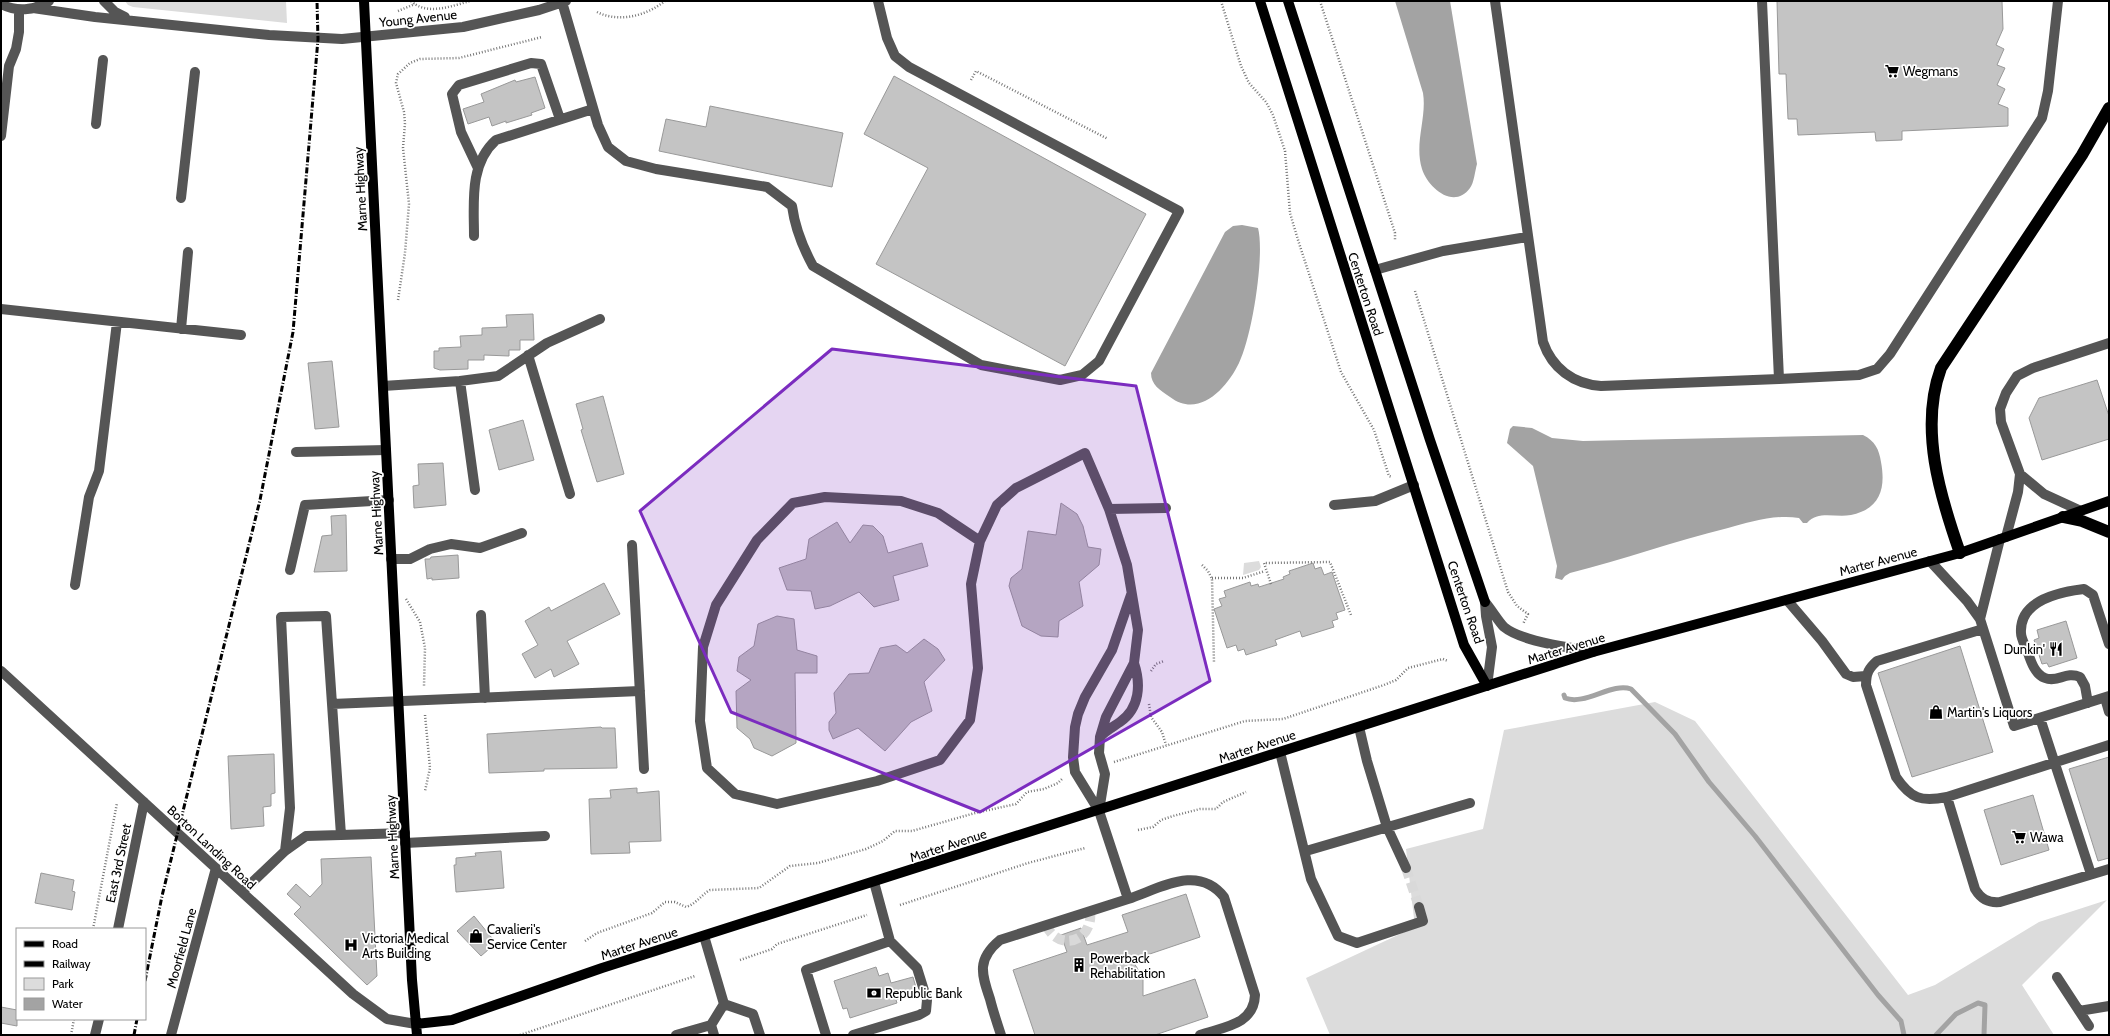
<svg xmlns="http://www.w3.org/2000/svg" width="2110" height="1036" font-family="Cabin,sans-serif">
  <style>
    .green { fill: #dcdcdc }
    .water { fill: #a3a3a3 }
    .lines { fill: none; stroke-linecap: round; stroke-linejoin: round }
    .stream { stroke: #a3a3a3; stroke-width: 5 }
    .building { fill: #c4c4c4; stroke: #999 }
    .minor-tunnel { stroke: #d9d9d9; stroke-width: 10; stroke-dasharray: 10 5; stroke-linecap: butt }
    .path { stroke: #777; stroke-width: 2.5; stroke-dasharray: 1 2; stroke-linecap: butt }
    .minor { stroke: #555; stroke-width: 10 }
    .major { stroke: #000; stroke-width: 10 }
    .highway { stroke: #000; stroke-width: 12 }
    .rail { stroke: #000; stroke-width: 3; stroke-dasharray: 6 2 1 2; stroke-linecap: butt }
    .marked { fill: #7b2cbf; fill-opacity: 0.2; stroke: #7b2cbf; stroke-width: 3; stroke-linejoin: round }
    .labels { text-anchor: middle; dominant-baseline: central; stroke-width: 3.5; stroke-linejoin: round; paint-order: stroke }
    .street-label { font-size: 13px; fill: #000; stroke: #fff }
    .poi-label { font-size: 13px; fill: #000; stroke: #fff; text-anchor: start }
  </style>
  <rect width="100%" height="100%" fill="#fff"/>
  <path class="green" d="M125,1H286L287,23L133,7L128,5Z
    M1259,561L1261,567L1259,570L1243,575L1244,563Z
    M1655,702L1695,721L1908,995L1935,985L2039,922L2107,900L2022,985L2054,1035H1330L1306,978L1415,927L1406,849L1483,829L1504,730Z"/>
  <path class="water" d="M1395,1H1450L1477,164C1475,171 1474,183 1470,188C1454,210 1428,188 1422,169C1414,143 1427,118 1423,93Z
    M1242,225L1258,228C1265,255 1252,337 1239,363C1227,388 1199,419 1170,397C1160,390 1151,385 1151,373L1225,232L1233,226Z
    M1513,426L1532,428L1552,438L1583,441L1863,435C1875,441 1879,449 1881,462C1886,489 1880,509 1851,515C1835,518 1818,510 1807,523H1803L1799,518C1776,514 1750,522 1728,528C1674,541 1623,560 1570,573L1565,576L1562,580L1555,578L1557,566L1533,466L1507,443L1510,429Z"/>
  <g class="lines">
    <path class="stream" d="M1564,695L1565,698C1585,706 1612,682 1631,689L1675,734L1709,782L1755,836L1878,995L1901,1021L1904,1035
      M1936,1035L1956,1014L1978,1003L1985,1005L1984,1035"/>
  </g>
  <path class="building" d="M1777,1H2002L2003,29L1996,45L2004,49L1997,65L2005,68L1997,85L2005,89L1998,104L2008,108V126L1902,131V140L1876,141L1875,132L1798,135L1797,119H1788L1786,74H1779Z
    M894,76L1146,214L1065,366L876,264L928,168L864,134Z
    M535,77L545,108L531,113L532,115L506,123V121L492,126L489,117L468,124L463,109L484,102L481,94L515,80L516,82Z
    M710,106L843,133L832,187L659,151L666,119L706,127Z
    M533,314L534,340H520V350H509V356L484,355V360H468V369L440,370L434,368V351H439V348L461,347L460,336L482,335V328L507,327L506,315Z
    M332,361L339,427L315,429L308,363Z
    M2097,380L2109,416V439L2042,460L2029,418L2039,398Z
    M603,396L624,474L597,482L581,430L583,429L576,404Z
    M523,420L534,460L499,470L489,430Z
    M443,463L446,505L414,508L413,486L419,485L418,464Z
    M1061,503L1077,514L1083,526L1088,547L1101,549L1099,565L1079,582L1083,606L1059,621L1058,637L1041,636L1022,626L1009,586L1011,578L1022,569L1028,531L1056,535Z
    M346,515L347,571L314,572L322,536L332,535L331,516Z
    M837,522L850,543L863,525L873,526L883,536L888,553L922,543L928,566L893,576L899,600L874,607L859,592L830,606L815,609L811,591L787,590L779,568L806,559L809,539Z
    M458,555L459,578L432,580V578L427,579L425,559H430L431,557Z
    M1313,563L1315,569L1321,567L1324,575L1332,572L1338,590L1345,610L1336,613L1338,619L1332,621L1334,627L1302,637L1300,631L1275,640L1277,645L1246,655L1244,649L1238,651L1236,645L1227,648L1214,609L1222,606L1219,599L1226,597L1224,591L1250,582L1251,586L1258,584L1259,587L1284,579L1283,577L1290,574L1289,571Z
    M604,583L620,614L567,641L579,664L554,677L551,669L535,678L522,654L538,645L525,621L549,607L551,611Z
    M777,616L794,619L797,650L817,656V673H795L796,743L772,756L754,748L750,739L737,728L736,691L751,680L737,671L739,657L754,646L758,624Z
    M2066,621L2077,658L2049,667L2047,663L2042,664L2034,640L2039,638L2037,630Z
    M924,639L938,649L945,660L924,682L932,711L911,722L885,751L858,728L833,739L829,730V722L836,713L834,693L849,674L869,673L880,648L896,645L907,653Z
    M1960,646L1993,752L1912,777L1878,673Z
    M601,727L602,728H615L617,768L544,769V771L489,773L487,734Z
    M274,754L275,793L271,794V806L263,807L264,826L231,829L228,756Z
    M2109,757V858L2098,861L2069,769Z
    M637,788V793L659,791L661,841L629,842L630,853L591,854L589,799L611,798L610,790Z
    M2033,795L2049,850L2001,865L1984,810Z
    M501,851L504,888L456,892L454,865H456V858L476,856L475,853Z
    M371,857L377,976L367,985L294,914L301,907L287,894L296,884L310,897L322,884L321,859Z
    M41,873L74,880L72,891L75,892L72,910L35,903Z
    M1186,894L1200,937L1132,960L1143,977V996L1195,979L1208,1017L1155,1035H1035L1013,970L1067,952L1061,935L1081,928L1087,945L1128,932L1122,915Z
    M474,916L496,943L481,956L457,931Z
    M876,967L879,976L888,973L891,983L913,977L917,991L904,995L905,997L896,1000L897,1003L850,1018L847,1008L843,1009L834,981Z
    M1,1007L17,1010V1026L1,1023Z"/>
  <g class="lines">
    <path class="minor-tunnel" d="M1406,868L1419,907
      M1046,925C1059,953 1094,941 1090,911"/>
    <path class="path" d="M411,1C427,16 452,6 470,1
      M1221,1L1241,66L1249,83L1266,102L1273,115L1285,151L1290,213L1298,240L1341,372L1374,430L1389,476L1392,477
      M1320,1L1395,233V241
      M398,11L415,4
      M597,12C619,23 646,16 665,1
      M971,80L976,71L1108,139
      M1415,291L1508,592L1517,606L1528,614L1523,624
      M398,300L405,253L409,204L403,148L405,123L404,112L396,83L398,74L410,63L420,59L459,58L542,37
      M1202,565L1208,571L1212,579L1214,663
      M1212,578H1243L1265,571
      M1271,584L1264,563L1330,562L1351,615
      M406,599L420,622L425,648L424,686
      M1151,671L1156,664L1164,661
      M1149,704L1151,717L1162,732L1166,745
      M425,715L430,768L425,791
      M1114,762L1245,721L1283,719L1384,685L1396,680L1408,668L1443,659L1448,661
      M1138,830L1153,827L1161,820L1173,816L1200,809H1216L1223,802L1246,792
      M900,905L1028,863L1085,848
      M93,929L117,803
      M585,941L597,933L652,913L665,902H675L686,907C696,904 701,895 710,890L759,888L790,866L818,863L866,849L883,841L895,831H912L975,813L1016,804L1027,792L1044,789L1058,783L1063,778
      M740,960L772,949L777,944L867,915
      M71,1035L74,1019
      M520,1035L695,976"/>
    <path class="minor" d="M104,1L115,12L125,17
      M1495,1L1543,342C1552,368 1573,384 1601,386L1779,379L1762,1
      M562,2L598,125L608,147L626,161L656,169L767,187L792,206C795,228 802,246 813,266L981,365L1060,380L1082,375L1099,361L1179,211L909,67L895,56L887,38L878,1
      M1,4C16,12 34,11 49,1
      M33,8L95,17L269,35L342,39L463,27L539,10L566,1
      M96,124L103,60
      M1,136L9,66L16,49L19,32V10
      M478,168L461,132L452,94L459,85L531,63L541,64L560,119
      M181,198L195,72
      M474,236C474,203 469,164 496,140L593,109
      M1375,270L1443,251L1527,237
      M1,309L241,335
      M181,329L188,252
      M528,355L570,494
      M1779,379L1859,375L1877,369L1890,354L2042,118L2048,91L2058,1
      M460,381L475,490
      M383,386L460,381L498,376L547,343L600,319
      M296,452L386,450
      M2020,474L2044,494L2081,511
      M1334,505L1375,501L1414,485
      M2006,537L2018,492L2020,474L2001,422L2000,409L2006,393L2017,376L2033,368L2109,343
      M980,541L938,513L901,501L825,497L793,503L757,540L716,605L703,647L700,721L707,768L735,794L777,804L877,781L940,760L970,720L978,668L971,584L980,541L997,505L1016,488L1085,453L1109,509
      M632,545L644,769
      M391,559H410L430,549L451,544L480,548L522,533
      M1930,561L1967,601L1980,619L2014,726L2109,696
      M290,570L305,505L389,500
      M75,585L89,497L99,471L117,322
      M1131,595L1112,650L1085,697L1078,714L1075,727L1073,757L1075,772L1099,811L1128,899C1161,888 1198,864 1224,897L1255,995C1254,1025 1223,1027 1200,1035
      M1787,600L1822,641L1846,674L1853,677L1866,676
      M1485,602C1491,609 1499,622 1504,627C1522,642 1570,647 1593,652
      M1485,602L1486,616L1492,647L1487,686
      M481,615L485,698
      M1980,619L2000,539
      M1,671L353,994L387,1019L416,1024
      M2105,698L2109,712
      M2088,703L2085,686L2080,677C2066,671 2057,683 2045,678C2035,674 2031,662 2028,653C2026,647 2021,639 2021,633C2019,600 2059,592 2084,589L2093,595L2109,644
      M2040,718L2091,874
      M1359,727L1367,761L1387,827L1406,868
      M1100,737C1106,730 1113,727 1120,722C1140,708 1141,684 1134,663
      M2109,745L1947,797L1975,889C1981,899 1988,903 2000,902L2109,869
      M1280,752L1311,879L1338,936L1357,943L1423,921L1419,907
      M1947,797C1921,802 1911,799 1896,777L1866,685C1866,673 1869,668 1877,661L1983,629
      M1099,811L1105,774L1099,753L1100,737L1106,717L1134,663L1138,630L1127,565L1109,509L1166,508
      M405,833L341,835L332,704L640,691
      M405,843L545,836
      M285,851L290,808L281,617L326,616L332,704
      M1306,851L1470,803
      M242,892L285,851L306,836L341,835
      M118,929L144,802
      M704,936L724,1004L711,1025L714,1035
      M2057,977L2089,1026
      M724,1004L753,1014L760,1035
      M2079,1011L2109,1006
      M95,1035L99,1019
      M171,1035L216,868
      M676,1035L711,1025
      M826,1035L806,970L890,941L874,882
      M853,1035L919,1015L926,1011L927,1000L917,968L890,941
      M1001,1035C997,1023 993,1011 990,999C981,973 977,959 1000,940L1128,899"/>
    <path class="major" d="M364,1L412,980L417,1035
      M1260,1L1464,645L1487,686
      M1288,1L1430,440L1485,602
      M416,1024L452,1020L602,968L1593,652L1960,553L2109,501"/>
    <path class="highway" d="M2063,517L2082,521L2109,532
      M1960,553C1940,496 1919,428 1941,368L2082,155L2109,108"/>
    <path class="rail" d="M145,981L162,896L260,500L293,332L318,39L317,1
      M134,1035L137,1019"/>
  </g>
  <path class="marked" d="M832,349L1136,386L1210,681L980,812L731,712L640,511Z"/>
  <defs>
    <symbol id="supermarket-bare" viewBox="-9 -9 18 18"><path d="M-6-5.5h2.5l.6 2H6L4.5 2H-2.5L-4.4-4H-6ZM-1.5 3.2a1.3 1.3 0 1 0 .1 0ZM3 3.2a1.3 1.3 0 1 0 .1 0Z" fill="#000" stroke="#fff" stroke-width="2.5" paint-order="stroke"/></symbol>
    <symbol id="restaurant-bare" viewBox="-9 -9 18 18"><path d="M-5-6h1v4h1v-4h1v4h1v-4h1v5L-1.5 .5V6h-2V.5L-5-1ZM5-6V6H3V1.5H1.5Q1.5-4 5-6Z" fill="#000" stroke="#fff" stroke-width="2.5" paint-order="stroke"/></symbol>
    <symbol id="shop-bare" viewBox="-9 -9 18 18"><path d="M-5-2.5h2.3a2.7 3.5 0 0 1 5.4 0H5L5.5 6h-11ZM-1.5-2.5h3a1.5 2.3 0 0 0-3 0Z" fill="#000" stroke="#fff" stroke-width="2.5" paint-order="stroke"/></symbol>
    <symbol id="hospital-bare" viewBox="-9 -9 18 18"><path d="M-5-5h3v3.5h4V-5h3V5h-3V1.5h-4V5h-3Z" fill="#000" stroke="#fff" stroke-width="2.5" paint-order="stroke"/></symbol>
    <symbol id="building-bare" viewBox="-9 -9 18 18"><path d="M-4-6H4V6H1V3H-1V6H-4ZM-2.5-4.3h1.7v1.8h-1.7ZM.8-4.3h1.7v1.8H.8ZM-2.5-1h1.7V.8h-1.7ZM.8-1h1.7V.8H.8Z" fill="#000" stroke="#fff" stroke-width="2.5" paint-order="stroke"/></symbol>
    <symbol id="bank-bare" viewBox="-9 -9 18 18"><path d="M-6-4H6V4H-6ZM0-2.3a2.3 2.3 0 1 0 0 4.6a2.3 2.3 0 1 0 0-4.6Z" fill="#000" stroke="#fff" stroke-width="2.5" paint-order="stroke"/></symbol>
  </defs>
  <g fill-rule="evenodd">
    <use href="#supermarket-bare" x="1882" y="61" width="20" height="20"/>
    <use href="#restaurant-bare" x="2046" y="639" width="20" height="20"/>
    <use href="#shop-bare" x="1926" y="702" width="20" height="20"/>
    <use href="#supermarket-bare" x="2009" y="827" width="20" height="20"/>
    <use href="#shop-bare" x="466" y="926" width="20" height="20"/>
    <use href="#hospital-bare" x="341" y="935" width="20" height="20"/>
    <use href="#building-bare" x="1069" y="955" width="20" height="20"/>
    <use href="#bank-bare" x="864" y="983" width="20" height="20"/>
  </g>
  <g class="labels">
    <g class="street-label">
      <text transform="translate(418 18) rotate(-6)">Young Avenue</text>
      <text transform="translate(360 189) rotate(-93)">Marne Highway</text>
      <text transform="translate(1366 294) rotate(72)">Centerton Road</text>
      <text transform="translate(376 513) rotate(-93)">Marne Highway</text>
      <text transform="translate(1878 561) rotate(-15)">Marter Avenue</text>
      <text transform="translate(1466 602) rotate(71)">Centerton Road</text>
      <text transform="translate(1566 648) rotate(-17)">Marter Avenue</text>
      <text transform="translate(1257 746) rotate(-18)">Marter Avenue</text>
      <text transform="translate(392 837) rotate(-93)">Marne Highway</text>
      <text transform="translate(948 845) rotate(-18)">Marter Avenue</text>
      <text transform="translate(212 847) rotate(43)">Borton Landing Road</text>
      <text transform="translate(118 863) rotate(-78)">East 3rd Street</text>
      <text transform="translate(639 943) rotate(-18)">Marter Avenue</text>
      <text transform="translate(181 948) rotate(-75)">Moorfield Lane</text>
    </g>
    <g class="poi-label">
      <text x="1903" y="71">Wegmans</text>
      <text x="2045" y="649" text-anchor="end">Dunkin'</text>
      <text x="1947" y="712">Martin's Liquors</text>
      <text x="2030" y="837">Wawa</text>
      <text x="487" y="929">Cavalieri's<tspan x="487" dy="15">Service Center</tspan></text>
      <text x="362" y="938">Victoria Medical<tspan x="362" dy="15">Arts Building</tspan></text>
      <text x="1090" y="958">Powerback<tspan x="1090" dy="15">Rehabilitation</tspan></text>
      <text x="885" y="993">Republic Bank</text>
    </g>
  </g>
  <rect width="2110" height="1036" fill="none" stroke="#000000" stroke-width="4"/>
  <rect x="16" y="928" width="130" height="92" fill="#ffffff" stroke="#999999"/>
  <rect x="24" y="941" width="20" height="6" fill="#000000" stroke="#999999"/>
  <text x="52" y="948" font-size="12" fill="#000000">Road</text>
  <rect x="24" y="961" width="20" height="6" fill="#000000" stroke="#999999"/>
  <text x="52" y="968" font-size="12" fill="#000000">Railway</text>
  <rect x="24" y="978" width="20" height="12" fill="#dcdcdc" stroke="#999999"/>
  <text x="52" y="988" font-size="12" fill="#000000">Park</text>
  <rect x="24" y="998" width="20" height="12" fill="#a3a3a3" stroke="#999999"/>
  <text x="52" y="1008" font-size="12" fill="#000000">Water</text>
</svg>
